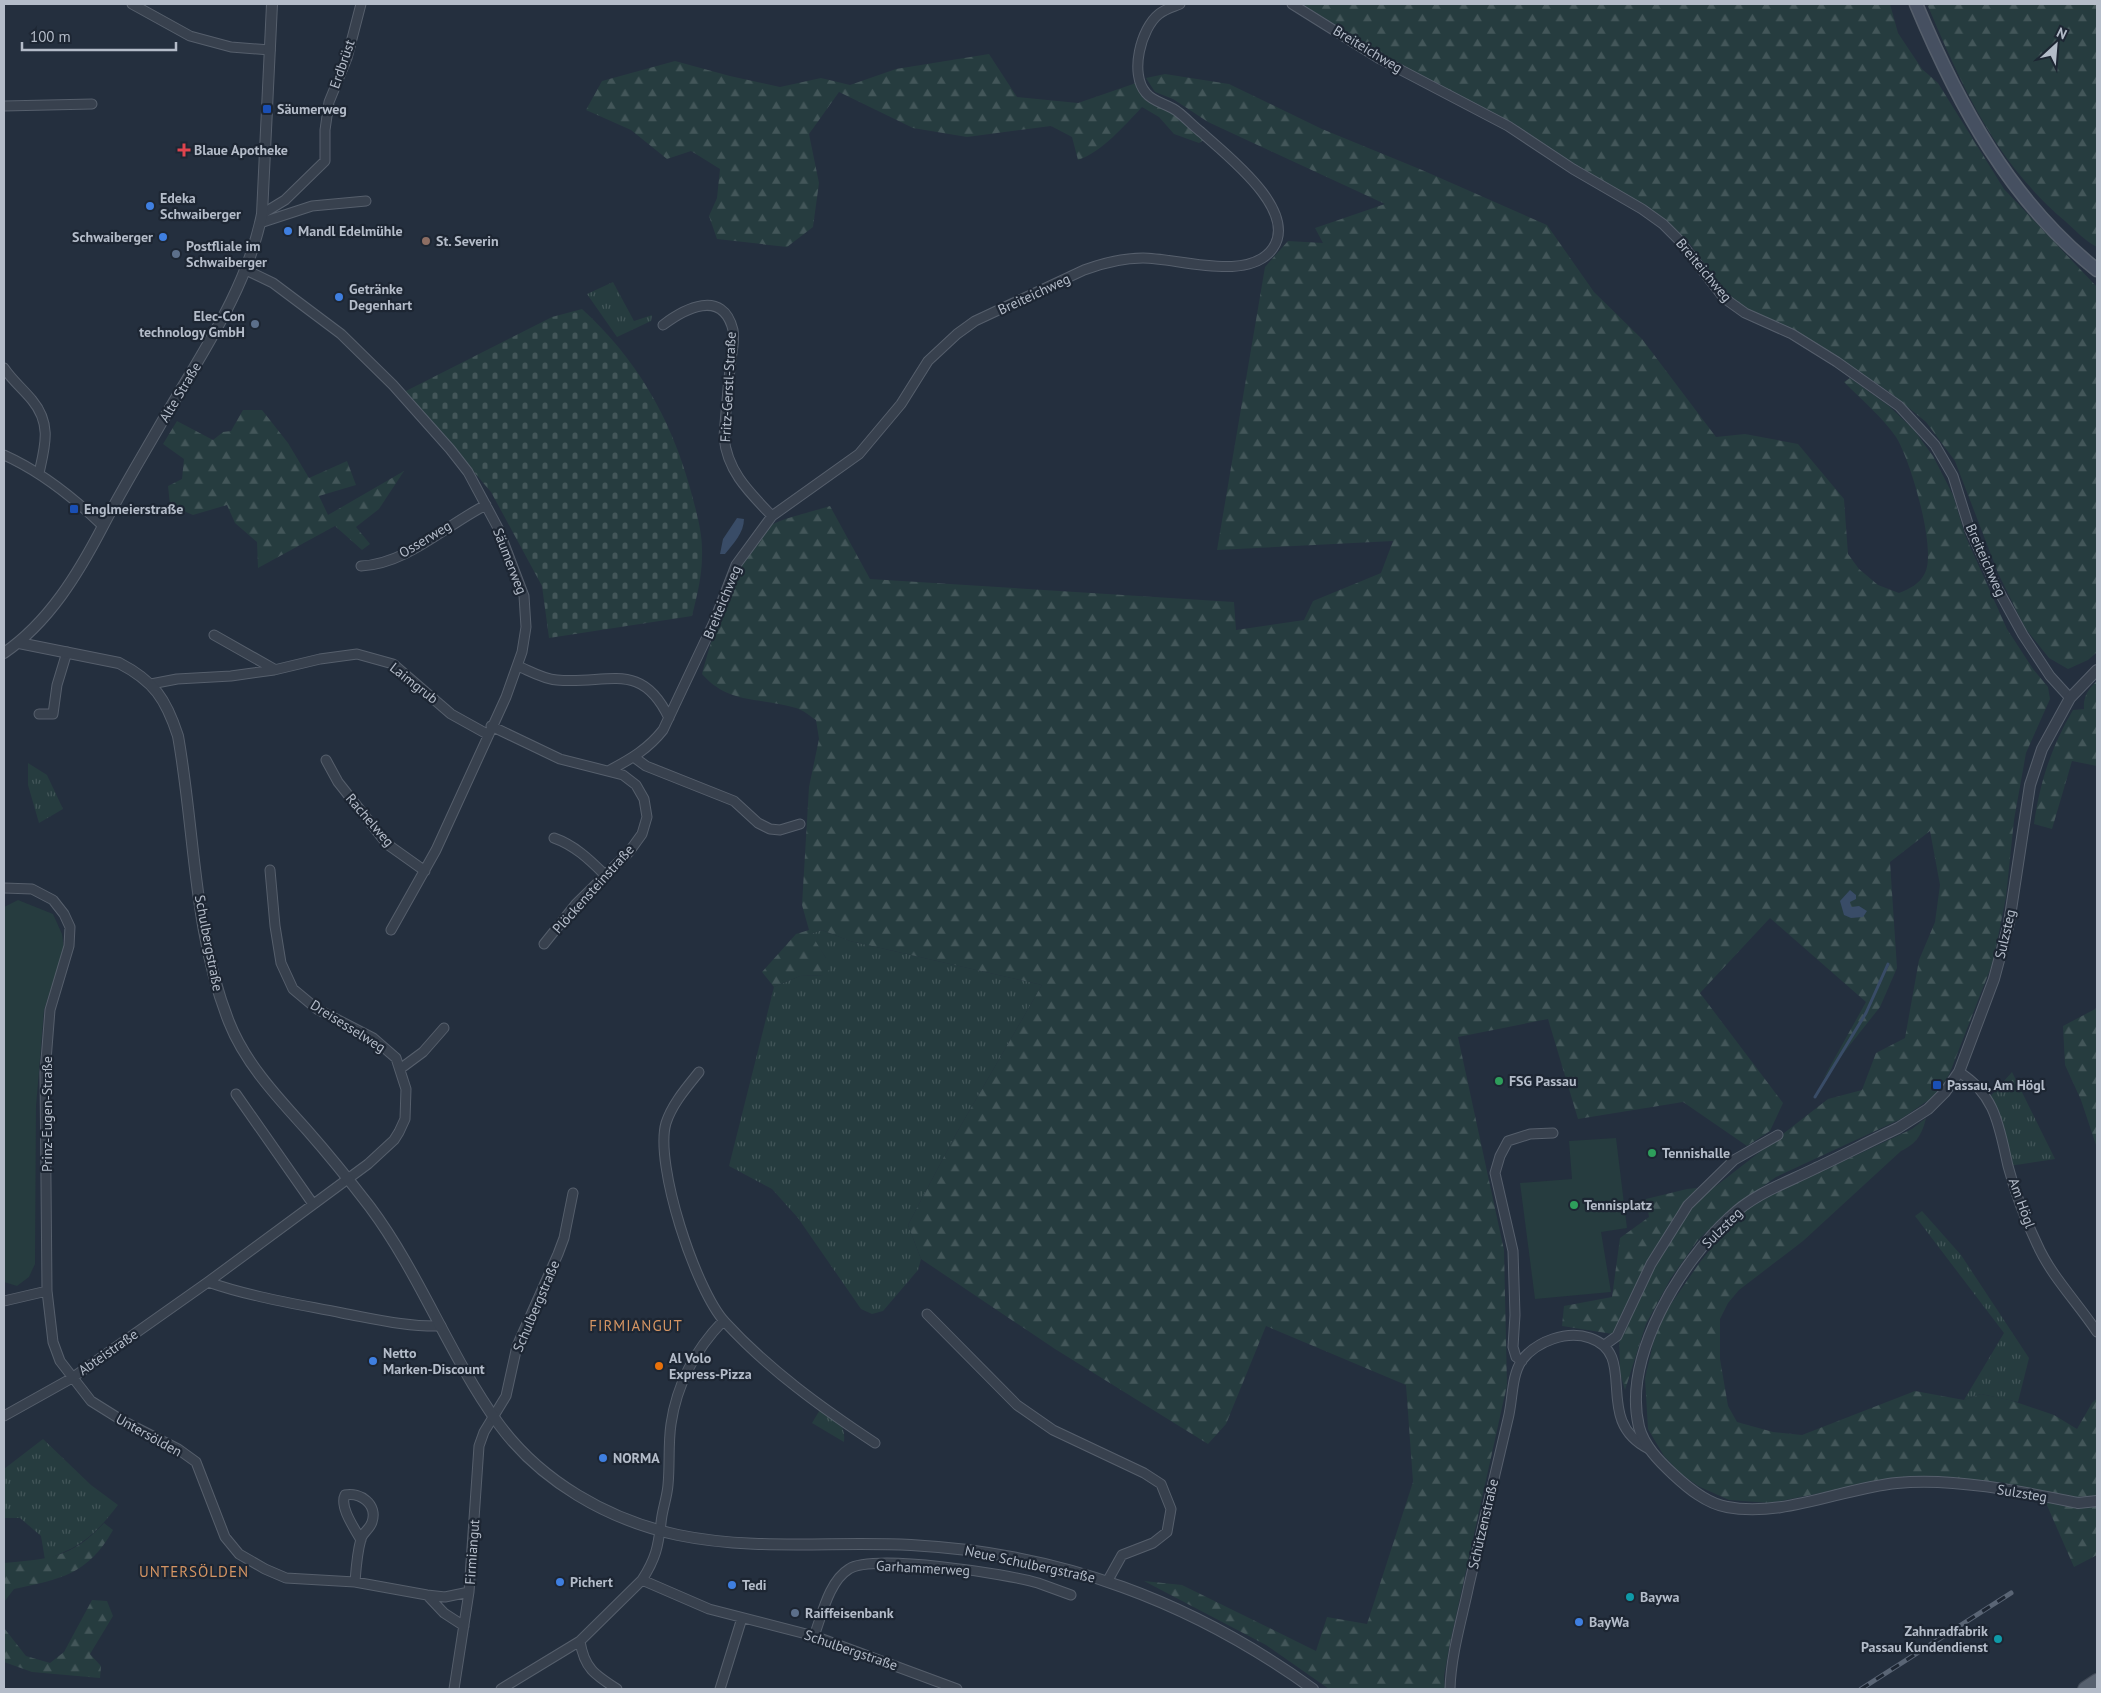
<svg xmlns="http://www.w3.org/2000/svg" width="2101" height="1693" font-family="'PT Sans',sans-serif">
  <style>
    .grass { fill: url(#grass-tufts) }
    .forest { fill: url(#forest-firs) }
    .cemetery { fill: url(#cemetery-stones) }
    .garden { fill: #263c3f }
    .water { fill: #394c67 }
    .lines { fill: none; stroke-linecap: round; stroke-linejoin: round }
    .stream { stroke: #394c67; stroke-width: 3 }
    .minor-casing { stroke: #565f6c; stroke-width: 11 }
    .tertiary-casing { stroke: #565f6c; stroke-width: 12 }
    .secondary-casing { stroke: #565f6c; stroke-width: 15 }
    .primary-casing { stroke: #414a57; stroke-width: 16 }
    .minor { stroke: #38414e; stroke-width: 9 }
    .tertiary { stroke: #38414e; stroke-width: 10 }
    .secondary { stroke: #465061; stroke-width: 12 }
    .primary { stroke: #56606e; stroke-width: 14 }
    .rail-casing { stroke: #5a6575; stroke-width: 5 }
    .rail { stroke: #1d2633; stroke-width: 3; stroke-dasharray: 9; stroke-linecap: butt }
    .transit-dot { fill: #1a4fb4; stroke: #1d2633; stroke-width: 2 }
    .health-dot { fill: #e0444e; stroke: #1d2633; stroke-width: 2 }
    .shop-dot { fill: #3f7fe0; stroke: #1d2633; stroke-width: 2 }
    .education-dot { fill: #8d6e63; stroke: #1d2633; stroke-width: 2 }
    .service-dot { fill: #5c6f8a; stroke: #1d2633; stroke-width: 2 }
    .leisure-dot { fill: #2e9e5b; stroke: #1d2633; stroke-width: 2 }
    .food-dot { fill: #e8710a; stroke: #1d2633; stroke-width: 2 }
    .culture-dot { fill: #0f9aa8; stroke: #1d2633; stroke-width: 2 }
    .labels { text-anchor: middle; dominant-baseline: central; stroke-width: 4.5; stroke-linejoin: round; paint-order: stroke }
    .street-label { font-size: 14px; fill: #b4bcc9; stroke: #1d2633 }
    .poi-label { font-size: 14px; font-weight: bold; fill: #b4bcc9; stroke: #1d2633; text-anchor: start }
    .neighbourhood-label { font-size: 15px; letter-spacing: 1px; fill: #d59563; stroke: #1d2633 }
  </style>
  <defs>
    <pattern id="grass-tufts" width="24" height="20" patternUnits="userSpaceOnUse" patternTransform="scale(1.25)"><rect width="24" height="20" fill="#263c3f"/><path d="M3 7l-1-3M5 7V3M7 7l1-3M15 17l-1-3M17 17v-4M19 17l1-3" fill="none" stroke="#435659"/></pattern>
    <pattern id="forest-firs" width="22" height="20" patternUnits="userSpaceOnUse" patternTransform="scale(1.25)"><rect width="22" height="20" fill="#263c3f"/><path d="M5 1l3.5 6h-7zM16 11l3.5 6h-7z" fill="#435659"/></pattern>
    <pattern id="cemetery-stones" width="16" height="16" patternUnits="userSpaceOnUse" patternTransform="scale(1.25)"><rect width="16" height="16" fill="#263c3f"/><path d="M2 7V4a2 2 0 0 1 4 0v3zM10 15v-3a2 2 0 0 1 4 0v3z" fill="#435659"/></pattern>
  </defs>
  <rect width="100%" height="100%" fill="#242f3e"/>
  <path class="grass" d="M613,282L634,321L652,315L651,321L617,337L587,294Z
    M28,763L47,775L63,809L39,823L28,785Z
    M822,930L850,941L1042,985L956,1134L908,1225L921,1259L918,1270L883,1311L872,1314L861,1309L798,1218L772,1189L729,1166L774,987L800,976L824,975L826,958L810,934Z
    M2012,1072L2055,1159L2009,1166L1988,1099Z
    M1922,1211L1961,1255L2029,1358L2018,1402L1981,1394L1964,1400L2004,1333L1915,1216Z
    M821,1408C835,1418 846,1423 844,1442L812,1423Z
    M43,1439L91,1485L118,1505C94,1536 82,1546 45,1560L41,1536L20,1518H4V1469Z"/>
  <path class="forest" d="M1302,4H1890L1898,33L1922,69L1938,83L2004,189L2097,287V652L2088,660L2068,669L2049,658L2025,628L1998,573L1955,461L1926,422L1888,391L1819,346L1745,310L1724,290L1690,244L1656,214L1456,100Z
    M1927,4H2097V247C2085,241 2075,230 2065,221C1995,162 1962,86 1927,4Z
    M989,54L1017,97L1078,103L1136,83L1205,139L1199,143L1174,134L1159,117L1142,107C1124,126 1102,152 1078,160L1072,137L1051,126L967,137L913,128L839,92L809,134L819,183L813,227L787,247L717,239L709,216L717,198L720,169L691,151L667,159L631,130L586,110L602,81L675,61L730,76L780,87L821,78L850,85L896,69Z
    M1165,74L1229,84L1322,129L1422,170L1547,225L1594,292L1642,339L1716,437L1745,434L1798,444L1844,499L1848,554L1859,569L1878,585L1899,593C1909,589 1920,584 1925,573C1937,549 1910,459 1896,437C1882,417 1861,399 1844,382L1850,378L1889,406L1914,430L1933,456L1953,495L1965,535L2007,629L2033,669L2048,687L2050,699L2026,753L2014,820L2006,897L1993,962L1949,1075L1933,1097L1901,1119L1776,1177L1727,1212L1698,1240L1671,1278L1646,1324L1625,1390L1620,1373L1619,1335L1562,1326L1564,1306L1612,1297L1620,1238L1649,1217L1646,1199L1687,1189L1716,1186L1828,1099L1862,1090L1876,1053L1905,1038L1919,960L1935,922L1940,885L1930,831L1890,862L1897,968L1880,1007L1823,1079L1866,1002L1770,918L1700,993L1783,1103L1770,1131L1747,1146L1683,1102L1578,1119L1548,1019L1458,1037L1504,1250L1507,1385L1450,1643L1444,1676L1445,1689H1329L1266,1645L1144,1581L1182,1585L1316,1651L1327,1617L1367,1624L1413,1482L1406,1385L1266,1326L1226,1424L1208,1444L1055,1349L921,1259L908,1225L956,1134L1042,985L850,941L822,930L811,934L826,958L830,969L824,975L800,976L774,987L762,972L796,934L809,930L802,905L809,787L819,739L816,720C810,716 803,710 796,708C761,697 729,705 702,674C714,630 737,555 772,525C779,519 819,510 830,506L870,579L1234,602L1236,630L1304,620L1313,601L1381,573L1393,541L1217,550L1265,267L1288,241L1323,243L1315,228L1385,204L1208,122L1173,99L1155,92L1146,78Z
    M243,410H262L288,443L309,478L347,461L356,485L319,496L328,515L404,471L379,509L356,527L370,544L362,550L335,526L258,568L257,542L235,523L227,505L193,515L170,505L168,486L182,479L184,459L163,444L177,421L213,440L223,432L231,431Z
    M2097,681V766L2072,761L2052,829L2034,824C2040,782 2051,747 2073,710L2084,709C2083,697 2088,689 2097,681Z
    M2097,1008V1148L2081,1100L2065,1065L2063,1026Z
    M1926,1118C1922,1135 1916,1144 1901,1151L1803,1241L1739,1290L1728,1303L1720,1319V1359L1728,1406L1737,1422L1773,1432L1802,1435L1915,1391L1964,1400L1981,1394L2010,1400L2054,1415L2077,1429L2092,1403L2097,1398V1555L2074,1567L2042,1494L1949,1478H1896L1770,1503L1729,1500L1698,1486L1680,1473L1664,1456L1648,1429L1645,1378L1653,1344L1662,1317L1700,1262L1726,1230L1748,1208L1776,1193L1912,1129Z
    M104,1523L113,1530C88,1575 60,1579 14,1589L4,1602V1563C49,1559 72,1558 104,1523Z
    M92,1600L107,1601L113,1616L90,1654L101,1666L100,1678L32,1672L4,1662V1628L26,1656L50,1663L64,1652Z"/>
  <path class="cemetery" d="M582,309C636,358 671,418 690,488C696,510 703,533 702,556C702,576 697,596 692,616L549,638L542,586L491,492L438,430L402,393L552,317Z"/>
  <path class="garden" d="M18,900L53,914L62,934L64,949L44,1010L36,1107L35,1264L29,1277L17,1286L4,1282V907Z
    M1616,1138L1627,1228L1601,1232L1611,1292L1535,1299L1520,1183L1572,1179L1569,1141Z"/>
  <path class="water" d="M737,518L744,519C744,533 733,544 725,554H720L723,539Z
    M1850,890L1856,895V899L1850,902L1851,907L1859,906L1867,911L1863,917L1851,918L1844,915L1840,901Z"/>
  <g class="lines">
    <path class="stream" d="M1815,1097L1866,1013L1888,964"/>
    <defs>
      <path id="minor" d="M132,4L190,36L231,47L270,50
        M1292,4L1380,59L1508,126L1573,169L1642,209L1663,224L1678,239L1724,298L1745,313L1792,334L1837,362L1899,406L1935,445L1953,476L1970,530L1996,586L2023,635L2050,676L2070,698
        M4,106L92,104
        M262,214L285,200L325,161V130L329,102L347,58L361,4
        M260,223L312,206L366,201
        M246,270L273,283L341,334L393,385L450,449L468,472L498,528L524,596L526,627L522,652L506,697L436,850L391,930
        M663,325C684,309 723,288 733,330C735,339 732,351 731,360C728,386 726,411 724,437C727,471 749,492 772,516
        M4,368C12,380 23,389 32,400C52,424 45,446 39,473
        M4,455C42,472 73,497 103,526
        M361,566C407,564 446,525 486,505
        M214,635L274,669
        M518,666C530,671 543,679 557,680C607,685 641,659 669,718
        M151,684L177,679L231,676L274,670L320,659L357,654L393,664L451,714L487,734
        M39,714H53L57,685L67,652
        M491,726L560,759L623,775L636,785L644,799L647,817L642,834L629,852L576,904L544,944
        M635,758L646,766L734,801L758,823L770,829L780,830L800,824
        M326,760L338,782L387,844L425,871
        M610,770C631,759 648,749 663,730L714,622L736,565L772,516L859,454L901,404L928,361L957,334L975,321L1084,270C1103,263 1122,258 1143,258C1178,258 1249,283 1273,248C1299,210 1225,154 1201,132C1193,126 1186,118 1178,112C1169,104 1154,103 1146,93C1129,74 1141,28 1159,14C1165,9 1173,7 1180,4
        M554,838C574,845 589,859 604,874
        M4,888L32,889L53,900L64,914L70,927L69,946L50,1010L45,1073L47,1291L53,1342L60,1361L91,1401L123,1421L178,1449L196,1462L225,1537L239,1554L265,1569L286,1578L355,1582L427,1595L445,1597L469,1592
        M400,1069L423,1052L444,1028
        M699,1072C687,1087 672,1104 666,1123C654,1164 696,1291 725,1322C768,1369 822,1408 875,1443
        M1959,1072C1996,1095 1999,1127 2008,1166C2015,1192 2025,1219 2037,1244C2051,1276 2078,1303 2097,1332
        M236,1094L313,1204
        M208,1282C251,1297 297,1304 342,1313C375,1319 407,1327 441,1326
        M4,1301L47,1291
        M927,1314L1017,1405L1053,1430L1144,1473L1161,1484L1171,1509L1167,1532L1153,1543L1122,1555L1108,1580
        M723,1321C695,1350 677,1383 671,1424C668,1444 670,1465 668,1485C667,1498 662,1510 661,1523C658,1547 656,1558 642,1580L709,1609L814,1636L957,1689
        M1606,1344L1617,1336L1651,1264L1688,1205L1734,1160L1778,1135
        M1522,1361L1516,1357L1513,1347L1515,1315L1513,1251L1495,1173L1500,1156L1508,1141L1530,1134L1553,1133
        M4,1416L72,1378L208,1282L368,1164L394,1140L399,1132L405,1119L406,1089L396,1058L373,1038L317,1009L293,989L281,963L275,926L270,870
        M355,1582C356,1568 357,1553 361,1539C363,1532 370,1529 372,1522C378,1504 360,1492 345,1495C339,1507 355,1529 361,1540
        M427,1595L444,1613L464,1626
        M814,1636C822,1615 829,1581 849,1569C873,1553 1008,1574 1038,1583C1049,1587 1060,1591 1071,1595
        M580,1641C584,1668 595,1675 617,1689
        M454,1689L469,1592L479,1446L484,1432L506,1396L517,1346L558,1254L564,1238L573,1193
        M501,1689L580,1641L642,1580
        M720,1689L742,1618
        M1450,1689C1451,1654 1462,1619 1469,1585C1482,1529 1495,1474 1508,1419C1513,1400 1511,1376 1522,1360C1537,1341 1567,1330 1590,1338C1640,1355 1591,1420 1649,1449"/>
      <path id="tertiary" d="M19,643L119,663C154,681 166,699 178,736C195,831 193,931 229,1022C245,1063 278,1098 307,1130C329,1155 350,1181 370,1207C420,1274 449,1355 498,1423C540,1481 608,1520 678,1535C755,1551 833,1541 911,1545C1061,1553 1191,1601 1313,1689
        M4,653C49,622 78,574 103,526C120,493 140,460 159,427C198,358 246,293 262,214L272,4
        M2097,670L2070,698L2042,749L2030,785L2009,923L1994,979L1959,1072L1945,1092L1928,1109L1898,1128C1870,1141 1844,1155 1816,1168C1786,1183 1755,1193 1730,1217C1681,1262 1622,1357 1639,1427C1644,1446 1659,1461 1673,1474C1688,1488 1707,1504 1727,1507C1781,1518 1843,1488 1897,1483C1952,1477 2024,1492 2078,1503L2097,1501"/>
      <path id="secondary" d="M1916,4C1958,104 2010,201 2097,270"/>
      <path id="primary" d="M2085,1689L2097,1681"/>
    </defs>
    <use href="#minor" class="minor-casing"/>
    <use href="#tertiary" class="tertiary-casing"/>
    <use href="#secondary" class="secondary-casing"/>
    <use href="#primary" class="primary-casing"/>
    <use href="#minor" class="minor"/>
    <use href="#tertiary" class="tertiary"/>
    <use href="#secondary" class="secondary"/>
    <use href="#primary" class="primary"/>
    <defs>
      <path id="rail" d="M1861,1689L2011,1593"/>
    </defs>
    <use href="#rail" class="rail-casing"/>
    <use href="#rail" class="rail"/>
  </g>
  <g class="transit-dot">
    <rect x="262" y="104" width="10" height="10" rx="2.5"/>
    <rect x="69" y="504" width="10" height="10" rx="2.5"/>
    <rect x="1932" y="1080" width="10" height="10" rx="2.5"/>
  </g>
  <path class="health-dot" d="M181.5 142.5h5v5h5v5h-5v5h-5v-5h-5v-5h5z"/>
  <g class="shop-dot">
    <circle cx="150" cy="206" r="5"/>
    <circle cx="288" cy="231" r="5"/>
    <circle cx="163" cy="237" r="5"/>
    <circle cx="339" cy="297" r="5"/>
    <circle cx="373" cy="1361" r="5"/>
    <circle cx="603" cy="1458" r="5"/>
    <circle cx="560" cy="1582" r="5"/>
    <circle cx="732" cy="1585" r="5"/>
    <circle cx="1579" cy="1622" r="5"/>
  </g>
  <circle class="education-dot" cx="426" cy="241" r="5"/>
  <g class="service-dot">
    <circle cx="176" cy="254" r="5"/>
    <circle cx="255" cy="324" r="5"/>
    <circle cx="795" cy="1613" r="5"/>
  </g>
  <g class="leisure-dot">
    <circle cx="1499" cy="1081" r="5"/>
    <circle cx="1652" cy="1153" r="5"/>
    <circle cx="1574" cy="1205" r="5"/>
  </g>
  <circle class="food-dot" cx="659" cy="1366" r="5"/>
  <g class="culture-dot">
    <circle cx="1630" cy="1597" r="5"/>
    <circle cx="1998" cy="1639" r="5"/>
  </g>
  <g class="labels">
    <g class="street-label">
      <text transform="translate(1368 49) rotate(31)">Breiteichweg</text>
      <text transform="translate(342 64) rotate(-71)">Erdbrüst</text>
      <text transform="translate(1704 270) rotate(50)">Breiteichweg</text>
      <text transform="translate(1034 294) rotate(-25)">Breiteichweg</text>
      <text transform="translate(728 387) rotate(-87)">Fritz-Gerstl-Straße</text>
      <text transform="translate(180 392) rotate(-59)">Alte Straße</text>
      <text transform="translate(425 539) rotate(-31)">Osserweg</text>
      <text transform="translate(1986 560) rotate(66)">Breiteichweg</text>
      <text transform="translate(510 561) rotate(69)">Säumerweg</text>
      <text transform="translate(722 602) rotate(-68)">Breiteichweg</text>
      <text transform="translate(414 683) rotate(38)">Laimgrub</text>
      <text transform="translate(370 820) rotate(49)">Rachelweg</text>
      <text transform="translate(593 889) rotate(-48)">Plöckensteinstraße</text>
      <text transform="translate(2005 934) rotate(-77)">Sulzsteg</text>
      <text transform="translate(209 943) rotate(79)">Schulbergstraße</text>
      <text transform="translate(348 1026) rotate(32)">Dreisesselweg</text>
      <text transform="translate(47 1114) rotate(-90)">Prinz-Eugen-Straße</text>
      <text transform="translate(2022 1203) rotate(70)">Am Högl</text>
      <text transform="translate(1722 1228) rotate(-45)">Sulzsteg</text>
      <text transform="translate(536 1306) rotate(-67)">Schulbergstraße</text>
      <text transform="translate(108 1352) rotate(-35)">Abteistraße</text>
      <text transform="translate(149 1435) rotate(29)">Untersölden</text>
      <text transform="translate(2022 1493) rotate(9)">Sulzsteg</text>
      <text transform="translate(1483 1524) rotate(-77)">Schützenstraße</text>
      <text transform="translate(472 1552) rotate(-86)">Firmiangut</text>
      <text transform="translate(1030 1564) rotate(12)">Neue Schulbergstraße</text>
      <text transform="translate(923 1568) rotate(3)">Garhammerweg</text>
      <text transform="translate(851 1650) rotate(19)">Schulbergstraße</text>
    </g>
    <g class="poi-label">
      <text x="277" y="109">Säumerweg</text>
      <text x="194" y="150">Blaue Apotheke</text>
      <text x="160" y="198">Edeka<tspan x="160" dy="16">Schwaiberger</tspan></text>
      <text x="298" y="231">Mandl Edelmühle</text>
      <text x="153" y="237" text-anchor="end">Schwaiberger</text>
      <text x="436" y="241">St. Severin</text>
      <text x="186" y="246">Postfliale im<tspan x="186" dy="16">Schwaiberger</tspan></text>
      <text x="349" y="289">Getränke<tspan x="349" dy="16">Degenhart</tspan></text>
      <text x="245" y="316" text-anchor="end">Elec-Con<tspan x="245" dy="16">technology GmbH</tspan></text>
      <text x="84" y="509">Englmeierstraße</text>
      <text x="1509" y="1081">FSG Passau</text>
      <text x="1947" y="1085">Passau, Am Högl</text>
      <text x="1662" y="1153">Tennishalle</text>
      <text x="1584" y="1205">Tennisplatz</text>
      <text x="383" y="1353">Netto<tspan x="383" dy="16">Marken-Discount</tspan></text>
      <text x="669" y="1358">Al Volo<tspan x="669" dy="16">Express-Pizza</tspan></text>
      <text x="613" y="1458">NORMA</text>
      <text x="570" y="1582">Pichert</text>
      <text x="742" y="1585">Tedi</text>
      <text x="1640" y="1597">Baywa</text>
      <text x="805" y="1613">Raiffeisenbank</text>
      <text x="1589" y="1622">BayWa</text>
      <text x="1988" y="1631" text-anchor="end">Zahnradfabrik<tspan x="1988" dy="16">Passau Kundendienst</tspan></text>
    </g>
    <g class="neighbourhood-label">
      <text x="636" y="1325">FIRMIANGUT</text>
      <text x="194" y="1571">UNTERSÖLDEN</text>
    </g>
  </g>
  <rect width="2101" height="1693" fill="none" stroke="#b4bcc9" stroke-width="10"/>
  <g transform="translate(2056 45) rotate(26)" stroke="#1d2633" stroke-width="4" paint-order="stroke">
  <path d="M0-4L9 19L0 12L-9 19Z" fill="#b4bcc9"/>
  <text y="-8" font-size="14" font-weight="bold" text-anchor="middle" fill="#b4bcc9">N</text>
  </g>
  <path d="M22 42v8h154v-8" fill="none" stroke="#b4bcc9" stroke-width="2.5"/>
  <text x="30" y="42" font-size="15" fill="#b4bcc9" stroke="#1d2633" stroke-width="4" paint-order="stroke">100 m</text>
</svg>
